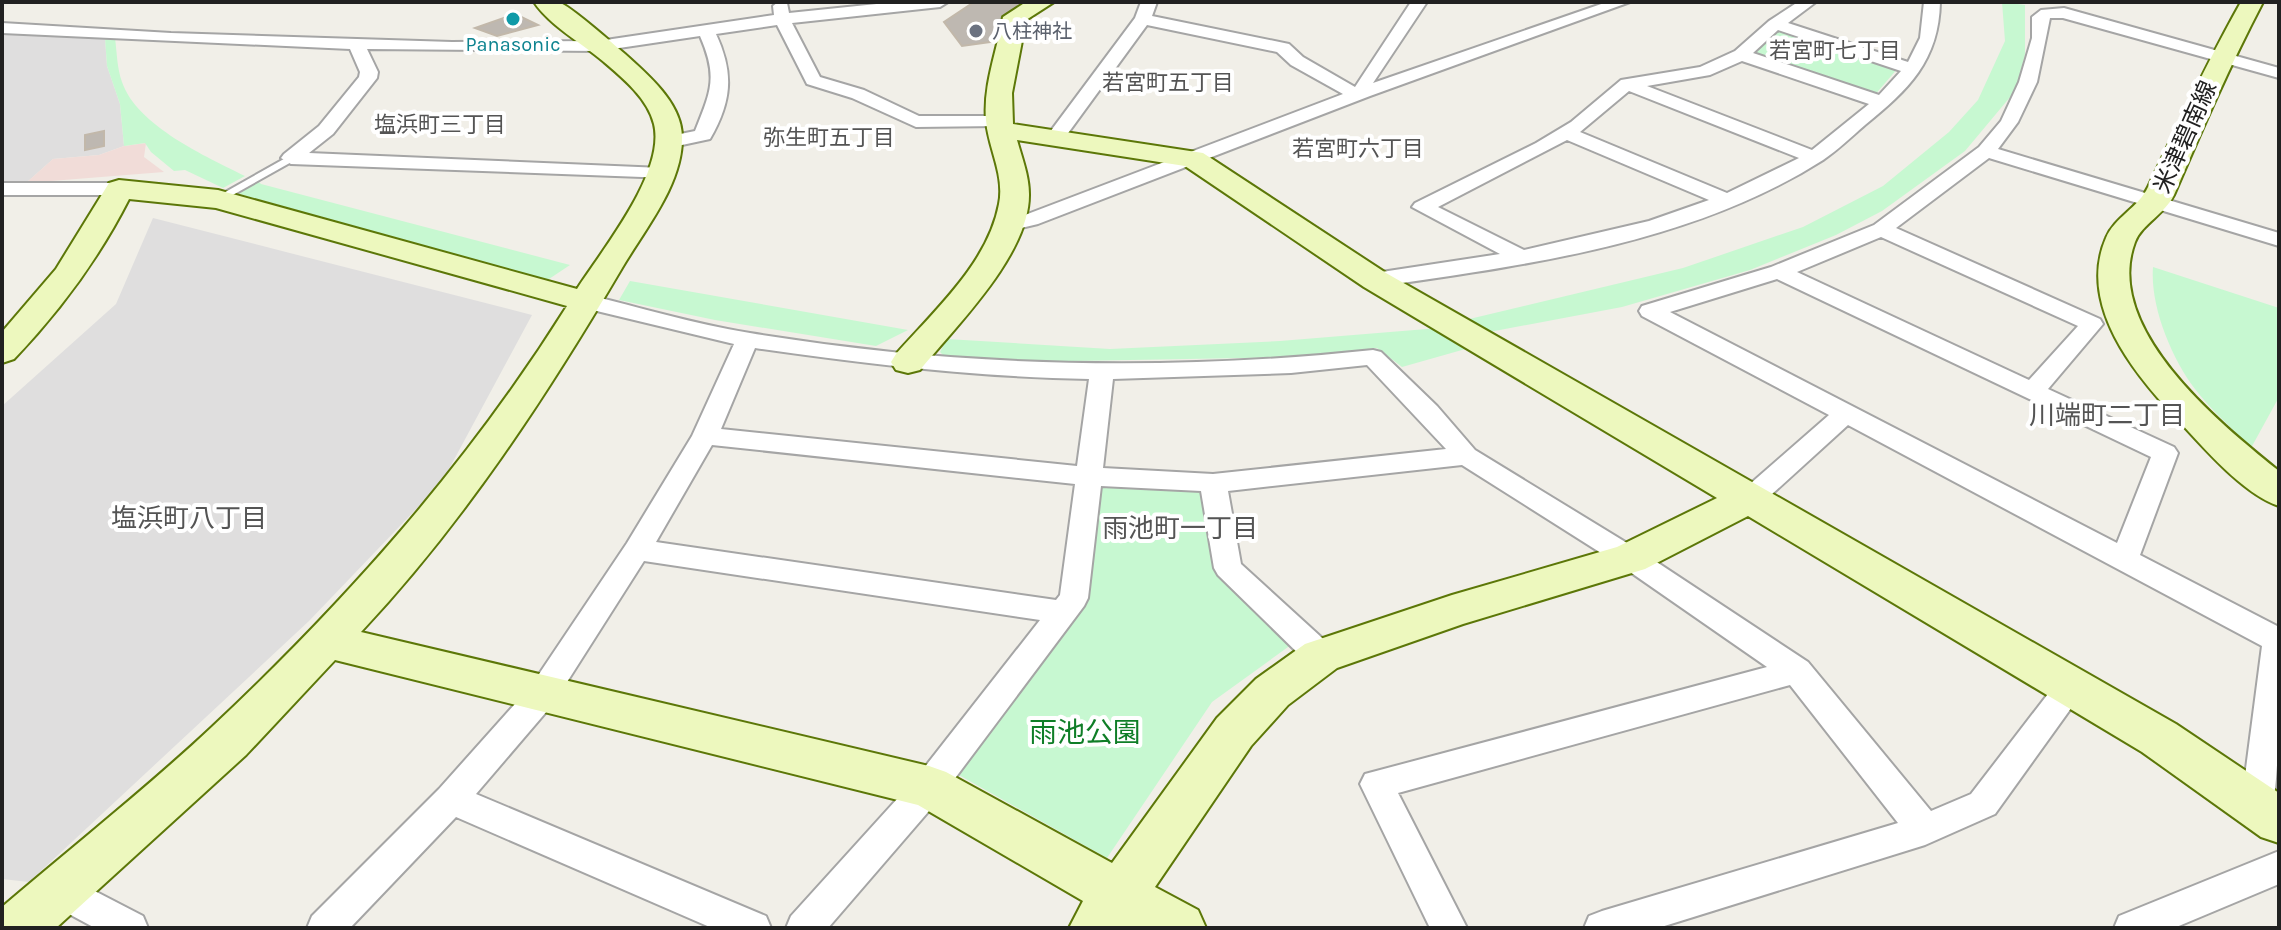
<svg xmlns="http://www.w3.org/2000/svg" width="2281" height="930" font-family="Karla,'Noto Sans JP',sans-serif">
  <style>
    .residential { fill: #dfdede }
    .commercial { fill: #f1dcd8 }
    .park { fill: #c7f8d1 }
    .building { fill: #beb8b1; stroke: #c2b8aa; stroke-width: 2 }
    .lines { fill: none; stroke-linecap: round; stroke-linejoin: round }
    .lane-casing { stroke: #a5a5a5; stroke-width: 4 }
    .street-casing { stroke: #a5a5a5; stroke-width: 4 }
    .secondary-casing { stroke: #5c7708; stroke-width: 4 }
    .lane { fill: #fff; fill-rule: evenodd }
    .street { fill: #fff; fill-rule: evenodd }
    .secondary { fill: #edf8be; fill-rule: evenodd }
    .culture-dot { fill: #0f9aa8; stroke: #fff; stroke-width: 3 }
    .worship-dot { fill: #6b7280; stroke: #fff; stroke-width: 3 }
    .labels { text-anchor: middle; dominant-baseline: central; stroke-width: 8; stroke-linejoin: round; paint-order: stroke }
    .far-worship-label { font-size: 20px; fill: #5b616d; stroke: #fff; text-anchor: start }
    .far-culture-label { font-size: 20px; fill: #0d838f; stroke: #fff }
    .far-neighbourhood-label { font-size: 22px; fill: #545454; stroke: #fff }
    .street-label { font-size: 24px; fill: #212121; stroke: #fff }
    .neighbourhood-label { font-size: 26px; fill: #545454; stroke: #fff }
    .near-park-label { font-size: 28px; fill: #0f7e27; stroke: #fff }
  </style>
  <rect width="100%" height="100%" fill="#f1efe8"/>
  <path class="residential" d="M6,32L105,38L107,66L120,104L124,146L99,155L53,159L26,183L2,184V40Z
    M153,218L532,315L442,482L309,621L29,882L2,879V406L116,304Z"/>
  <path class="commercial" d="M146,143L144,157L164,172L26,183L53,159L99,155L124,146Z"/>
  <path class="park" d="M2002,2L2025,5V54L2016,90L1965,151L1882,211L1836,235L1750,270L1622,307L1484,333L1461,321L1683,268L1803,227L1883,186L1949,132L1978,100L2005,41Z
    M1777,28L1898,68L1873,97L1752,53Z
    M105,38H115C117,53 117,68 122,82C137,126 207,157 245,176L223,188L185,170L174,171L151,152L145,143L124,146L120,104L107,66Z
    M258,181L261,184L570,265L546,281L236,193Z
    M2153,267L2279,308V397L2251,448C2233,429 2211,410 2195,389C2171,357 2150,306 2153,267Z
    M630,281L908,330L876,346L715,320L619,300Z
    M1439,328L1469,348L1402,367L1377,348L1298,357L1012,362L945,357L940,352L947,339L1110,349L1280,341Z
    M1094,482L1205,489L1216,566L1295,642L1212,702L1107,858L941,765L1082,600Z"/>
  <path class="building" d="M974,2H1026L1006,16L997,41L962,46L944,22Z
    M515,14L538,25L497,36L475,28Z
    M104,131V146L85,150V135Z"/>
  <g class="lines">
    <defs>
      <path id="lane" d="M291,155L295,156V160L222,201H214L213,199Z"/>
      <path id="street" d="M778,2L787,3L789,13L896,2H948L940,7L792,23L820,77L864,90L919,116H999L1008,121L999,126L916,127L852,98L807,84L777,25L716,34C734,73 732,101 710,139L668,148L659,142L661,138L695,131C711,91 718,77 700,36L599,51L367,49L378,72L377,78L333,134L309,153L662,168L669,170L672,174L669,178L291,164L281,158L284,154L319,126L359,77L360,72L350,49L2,33V23L171,33L452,42L599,41L774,15L773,6Z
        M1141,2H1157L1152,16L1289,44L1303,57L1355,87L1411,2H1427L1373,83L1607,2H1630L1370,96L1038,224L1008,231L1001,229L998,225L1001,221L1025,215L1343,94L1291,65L1277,52L1147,25L1063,140H1049L1047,136L1135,18Z
        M1798,2H1816L1788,23L1908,62L1920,38L1924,2H1940C1939,61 1908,90 1865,125C1851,137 1838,150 1823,160C1691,244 1526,265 1375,287L1364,280L1375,273L1500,254L1412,207L1415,203L1536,143L1571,122L1621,80L1700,67L1735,51L1769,21ZM1778,30L1901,71L1879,95L1753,53ZM1742,61L1869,104L1812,150L1647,86L1710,75ZM1629,91L1799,158L1727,193L1580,132ZM1567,140L1709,200L1649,221L1524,250L1438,207Z
        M2064,8L2279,68V78L2063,18H2050L2037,82L2018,122L1998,149L2279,233V246L1989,158L1896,228L2100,319L2103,324L2048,389L2174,447L2178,453L2140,555L2279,627C2279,672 2281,780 2270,818L2258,822L2246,818L2241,807L2262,646L1848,425L1760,505L1751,507L1742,505L1738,498L1742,491L1829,415L1642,316L1639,311L1642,306L1771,267L1874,225L1979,147L2001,121L2019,82L2032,38V17L2041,10ZM1881,237L2078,326L2029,380L1797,272ZM1777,279L2151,457L2117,543L1670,312Z
        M2,183H119L129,189L119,195H2Z
        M584,294C639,307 694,324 750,333C956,367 1165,372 1373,350L1381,352L1437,406L1475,450L1640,551L1808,662L1931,811L1971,794L2061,677L2072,673L2083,677L2087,686L1995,814L1925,845L1658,928H1584L1589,916L1602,911L1898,823L1790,685L1398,793L1467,928H1430L1360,784L1365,774L1767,667L1620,565L1462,465L1228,491L1241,564L1332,647L1336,656L1332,665L1321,668L1310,665L1218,575L1214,568L1201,491L1101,486L1088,598L1084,606L941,797L828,928H786L791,916L917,777L1040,620L644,561L553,704L476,794L766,916L771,928H712L456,817L350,928H307L312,916L439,789L531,686L627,543L692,436L734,344L576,306L573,301L576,296ZM755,348C867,364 976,377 1089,379L1077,466L721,429ZM1367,365L1446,449L1213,474L1103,468L1113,379L1291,373ZM712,445L1075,484L1060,595L1056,600L656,542Z
        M2279,851V884L2174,928H2114L2119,916Z
        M58,872L143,916L148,928H95L45,901L40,889L45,877Z"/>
      <path id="secondary" d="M534,2C541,2 551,0 558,2C570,5 613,44 625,54C648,75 682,103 682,137C683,184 645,229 622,268C546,397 464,522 361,632L929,766L946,772L1112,863L1217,718L1256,679L1305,644L1452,595L1617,547L1717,498L1364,287L1185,166L1017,140C1022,158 1029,176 1029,194C1030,254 956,326 920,370L908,373L896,370L891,362L896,354C934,311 988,263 999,204C1005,175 988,148 986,120C983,85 997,51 1003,17L1026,2H1054L1026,20L1012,93L1013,124L1203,153L1386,273L2176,724L2279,793V843L2261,837L2142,752L1748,516L1645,569L1463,624L1337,668L1288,705L1251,746L1155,887L1198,910L1206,928H1069L1083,901L918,805L335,660L246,755L56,928H2V907C72,847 146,789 213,726C348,599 468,464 567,306L216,208L129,199C99,258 60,311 14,359L2,363V332L56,269L109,183L119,180L218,190L577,289C602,250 666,172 654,124C648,99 623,78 604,62C582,43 550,26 534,2Z
        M2241,2H2263C2230,65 2202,130 2174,195C2165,214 2142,224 2135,242C2102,329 2221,424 2279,471V506C2244,495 2203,447 2178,420C2135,375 2077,305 2106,238C2114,218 2139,207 2148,187C2178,125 2207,62 2241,2Z"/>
    </defs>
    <use href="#lane" class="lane-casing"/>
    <use href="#street" class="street-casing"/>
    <use href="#secondary" class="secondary-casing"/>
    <use href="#lane" class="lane"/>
    <use href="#street" class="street"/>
    <use href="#secondary" class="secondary"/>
  </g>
  <circle class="culture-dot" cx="513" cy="19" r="8"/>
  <circle class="worship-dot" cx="976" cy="31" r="8"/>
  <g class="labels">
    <g class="far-worship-label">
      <text x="992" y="31">八柱神社</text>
    </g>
    <g class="far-culture-label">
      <text x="513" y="44">Panasonic</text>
    </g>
    <g class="far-neighbourhood-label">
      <text x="1835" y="51">若宮町七丁目</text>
      <text x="1168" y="83">若宮町五丁目</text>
      <text x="440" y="125">塩浜町三丁目</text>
      <text x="829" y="138">弥生町五丁目</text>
      <text x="1358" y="149">若宮町六丁目</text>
    </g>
    <g class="street-label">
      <text transform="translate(2185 137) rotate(-66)">米津碧南線</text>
    </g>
    <g class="neighbourhood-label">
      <text x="2107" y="415">川端町二丁目</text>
      <text x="189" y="518">塩浜町八丁目</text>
      <text x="1180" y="528">雨池町一丁目</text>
    </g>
    <g class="near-park-label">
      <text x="1085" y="732">雨池公園</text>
    </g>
  </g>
  <rect width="2281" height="930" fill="none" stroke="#212121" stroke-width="8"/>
</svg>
